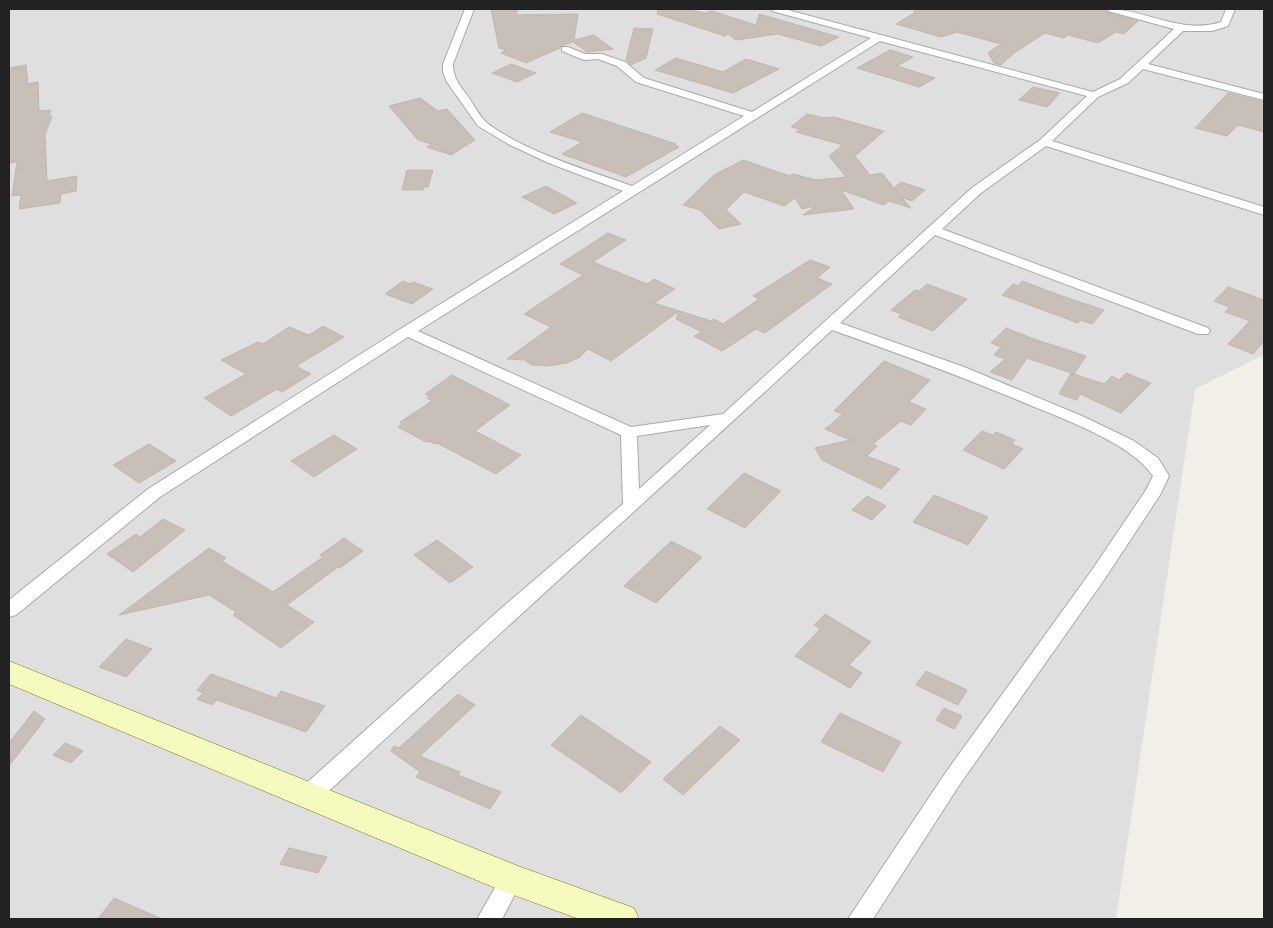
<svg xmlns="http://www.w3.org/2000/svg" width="1273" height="928" font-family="Helvetica,sans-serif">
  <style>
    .residential { fill: #e0dfdf }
    .building { fill: #c7bfb8; stroke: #c4b6ab }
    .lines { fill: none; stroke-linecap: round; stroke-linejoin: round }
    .street-casing { stroke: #a9a9a9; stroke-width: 2 }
    .secondary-casing { stroke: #707d05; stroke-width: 1 }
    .street { fill: #fff; fill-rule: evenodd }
    .secondary { fill: #f7fabf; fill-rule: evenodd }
  </style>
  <rect width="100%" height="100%" fill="#f2efe9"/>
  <path class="residential" d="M9,9H1264V355L1195,389L1116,919H9Z"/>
  <path class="building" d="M491,9H518L516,15L578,14L574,40L594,35L613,49L587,52L573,42L561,46L560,48L526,63L501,53L506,50L499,48Z
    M658,9H683L706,13L712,11L756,25L759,14L839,37L821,46L778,34L736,40L728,34L725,36L657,14Z
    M914,9H1105L1108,13L1138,21L1124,34L1116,32L1098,43L1068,35L1064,38L1045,33L1014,53L1001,65L994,63L988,53L1001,44L957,32L941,37L896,24L914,13Z
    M634,28L653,29L646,58L631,65L626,60Z
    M890,50L913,57L897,66L935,78L919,87L857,68Z
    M676,58L723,72L746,59L779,69L733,93L655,70Z
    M511,64L536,73L517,82L492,73Z
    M26,65L28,84L38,82L39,111L51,110L49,116H52L45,135L47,181L77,176L76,191L61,194L60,203L19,209L21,195L12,196L17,162L9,163V68Z
    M1033,87L1060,93L1047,107L1019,100Z
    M1228,93L1264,102V132L1238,125L1227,136L1195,128Z
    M420,98L438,111L447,109L475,140L451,155L427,147L432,144L418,140L389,106Z
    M582,113L676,144L674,145L679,147L626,177L562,154L582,142L550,132Z
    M807,114L824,118L834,117L884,131L855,156L870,175L882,173L894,188L901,182L925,190L912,201L901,197L911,208L889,201L884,205L841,190L854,209L803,215L816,206L802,209L795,198L784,206L744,192L726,210L741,224L719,229L700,210L683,205L714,175L743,160L790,176L793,174L816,180L846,177L829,156L843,145L796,132L800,129L791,127Z
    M407,170H433L428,187H423V190H402Z
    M546,186L577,203L554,214L522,197Z
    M608,233L626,240L593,262L647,284L654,279L675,289L654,303L679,311L611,361L588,349L580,357L567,363L547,366L531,365L525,360L507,359L551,327L524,314L583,275L560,264Z
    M810,260L830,267L817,278L832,284L765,333L756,329L722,351L694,336L702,332L676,319L679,311L711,321L714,319L723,324L759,299L753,296Z
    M403,281L410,284L413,282L433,289L412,304L385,294Z
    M1022,281L1065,297L1104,310L1092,324L1080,320L1078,323L1002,295L1013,284L1018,286Z
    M927,284L967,299L933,331L898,317L901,314L891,310L915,290L919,291Z
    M1228,287L1264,300V341L1253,354L1228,344L1250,321L1225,312L1229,307L1214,301Z
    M323,326L344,337L296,366L311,374L282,392L277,389L231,416L204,398L246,374L221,360L258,342L263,344L289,327L309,335Z
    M1006,328L1034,339L1086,356L1074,374L1027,358L1012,380L990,372L1005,359L994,355L1001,347L991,343Z
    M884,361L930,380L909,402L926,409L911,425L901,421L873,444L877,446L867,456L900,469L881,489L822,460L815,448L850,440L825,429L843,414L834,411Z
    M1071,373L1104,384L1112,376L1119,380L1126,373L1151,383L1121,413L1080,394L1077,400L1059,394Z
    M452,375L510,405L475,431L521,455L496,474L437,443L435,444L428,441L426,442L398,427L402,424L400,422L432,401L427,398L430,396L425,394Z
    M982,431L993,435L996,432L1015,440L1012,444L1023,449L1004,469L963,450Z
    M334,435L357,449L314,477L291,461Z
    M149,444L176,461L139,483L113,465Z
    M744,473L781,491L745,528L707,509Z
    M934,495L988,517L968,545L913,522Z
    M867,496L886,506L872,520L852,510Z
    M163,519L185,530L133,572L107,554L136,534L140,537Z
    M344,538L363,551L340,568L338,567L287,605L314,622L281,648L233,615L236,612L209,595L119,615L209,548L226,558L222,561L273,592L323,557L320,555Z
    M437,540L473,567L450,583L414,555Z
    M671,541L702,557L656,603L624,586Z
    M825,614L871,642L849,665L862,673L850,688L795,656L820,629L814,625Z
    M126,639L152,649L126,677L99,667Z
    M926,671L967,690L958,705L916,685Z
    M211,674L276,698L281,691L325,706L306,732L217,700L212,705L197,699L203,693L197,690Z
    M458,694L475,705L420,756L460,772L458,775L501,792L490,809L416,777L420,772L391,751L394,746L399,748Z
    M944,708L962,716L954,729L936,720Z
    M34,711L45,719L9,766V743Z
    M840,713L901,742L883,772L821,742Z
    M581,715L651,762L621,793L551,745Z
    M720,726L740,740L683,795L663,779Z
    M65,743L83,751L71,763L53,755Z
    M289,848L327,857L318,873L280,864Z
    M114,898L162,919H98Z"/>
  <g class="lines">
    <defs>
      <path id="street" d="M465,9H474L453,64C453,77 459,85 467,95C473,103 479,116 487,123C527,153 585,169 632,186L744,116L636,82L617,66L598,59L584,60L562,51V47H568L585,54H602L625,62L644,78L752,112L871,38L772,11L771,9H784L1093,92L1120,79L1174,29L1108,11L1107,9C1146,9 1181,35 1221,22L1226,9H1235L1228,26L1212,31H1183L1148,64L1264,94V100L1143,69L1128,83L1098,97L1052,141L1264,207V215L1046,146L981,193L942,229L1208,328L1210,331L1208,334H1198L935,235L840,323L964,367L1082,416L1134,441L1158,458L1169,476L1160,495L1104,580L960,784L873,919H848L946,772L1092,570L1146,490L1153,476C1133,445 1067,420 1032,406C966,378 900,354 832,330C661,488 488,643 317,802L309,804L301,802L298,795L301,788L497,612L623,504L621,435L408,337L160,497L16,615L9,617V600L148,489L402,328L623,191L551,164L510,145L478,126L447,82L443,72V64ZM880,41L1087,96L1040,140L973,187L723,414L631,427L418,331ZM710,425L639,489L637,436Z
        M512,869L520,872L523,879L502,919H477L504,872Z"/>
      <path id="secondary" d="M9,661L518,866L634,908L639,919H579L500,890L9,684Z"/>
    </defs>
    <use href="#street" class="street-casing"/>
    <use href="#secondary" class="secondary-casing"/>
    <use href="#street" class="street"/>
    <use href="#secondary" class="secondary"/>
  </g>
  <rect width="1273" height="928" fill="none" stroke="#222222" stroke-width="20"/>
</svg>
